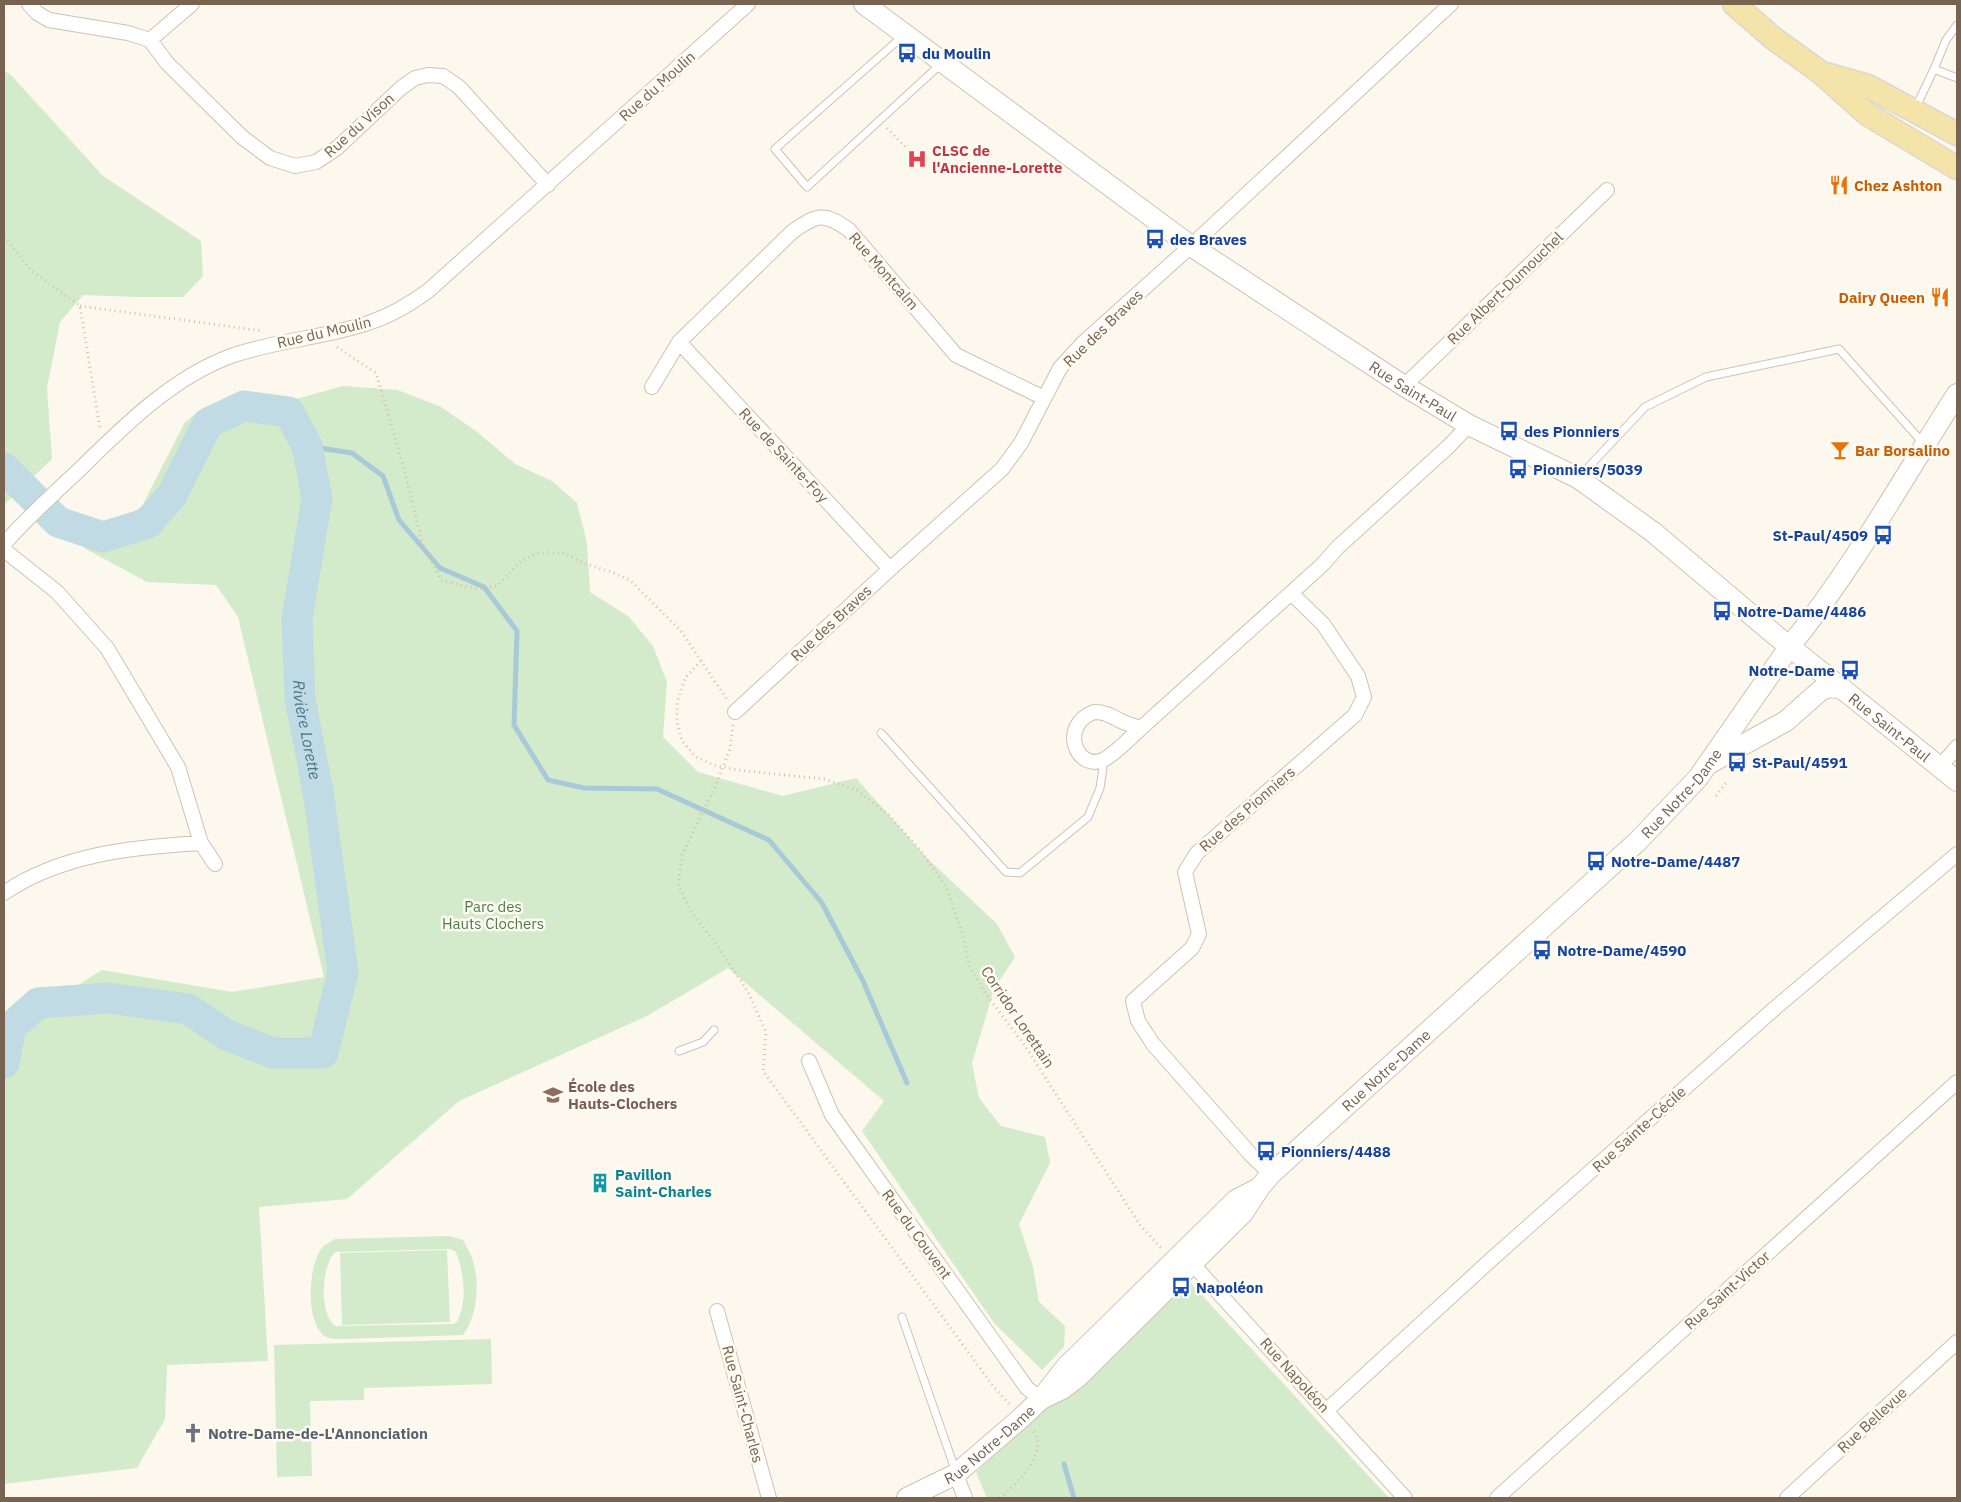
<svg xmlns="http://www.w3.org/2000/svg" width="1961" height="1502" font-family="'IBM Plex Sans',sans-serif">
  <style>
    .green { fill: #d3eacb; fill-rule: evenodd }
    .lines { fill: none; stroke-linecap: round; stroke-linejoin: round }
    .stream { stroke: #a8c9d7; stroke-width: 5 }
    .river { stroke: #c1dbe5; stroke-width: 31 }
    .lane-casing { stroke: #cec2b2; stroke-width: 9 }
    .street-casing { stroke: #cec2b2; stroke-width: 16 }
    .secondary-casing { stroke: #d1c3b0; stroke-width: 22 }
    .primary-casing { stroke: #dcd6d2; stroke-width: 25 }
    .path { stroke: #d6c0a8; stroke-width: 3; stroke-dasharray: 1 4; stroke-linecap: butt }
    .lane { stroke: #fff; stroke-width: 7 }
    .street { stroke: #fff; stroke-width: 14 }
    .secondary { stroke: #fff; stroke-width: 20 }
    .primary { stroke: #f5e4aa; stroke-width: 22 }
    .labels { text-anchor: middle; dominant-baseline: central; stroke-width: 5; stroke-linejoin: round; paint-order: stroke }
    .transit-label { font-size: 15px; font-weight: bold; fill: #164399; stroke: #fefbf3; text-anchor: start }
    .street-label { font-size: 15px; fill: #776350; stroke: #fefbf3 }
    .health-label { font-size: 15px; font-weight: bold; fill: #be3a42; stroke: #fefbf3; text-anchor: start }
    .food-label { font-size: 15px; font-weight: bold; fill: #c56008; stroke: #fefbf3; text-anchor: start }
    .park-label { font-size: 15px; fill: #507c48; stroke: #fefbf3 }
    .education-label { font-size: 15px; font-weight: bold; fill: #785e54; stroke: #fefbf3; text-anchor: start }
    .culture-label { font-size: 15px; font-weight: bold; fill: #0d838f; stroke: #fefbf3; text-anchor: start }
    .worship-label { font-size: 15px; font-weight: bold; fill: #5b616d; stroke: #fefbf3; text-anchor: start }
    .water-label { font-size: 16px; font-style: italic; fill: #4a7588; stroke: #fefbf3 }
  </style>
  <rect width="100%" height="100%" fill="#fcf8ed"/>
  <path class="green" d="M4,71L11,75L103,176L201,241L203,276L183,297H138L83,295L60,322L47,388L52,459L4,505Z
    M343,386L398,390L441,407L476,431L515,464L552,481L577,503L587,543L590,592L628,616L653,646L667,682L663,737L698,772L783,796L856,778L925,856L997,924L1015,957L994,989L972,1063L979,1098L1001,1126L1045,1137L1050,1163L1019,1224L1033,1267L1039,1302L1065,1326L1064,1347L1042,1370L994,1323L862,1131L884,1101L728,968L647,1016L459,1101L347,1199L259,1207L268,1361L167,1365L165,1419L137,1468L4,1484V1036L11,1027L102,970L232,992L324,977L238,617L216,585L147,582L84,548L142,506L185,422L199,411L278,404Z
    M450,1236L463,1240C466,1246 470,1252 472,1258C480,1281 478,1315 463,1335L344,1339C338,1339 330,1340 325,1336C305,1322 308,1265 322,1248C325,1244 330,1242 335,1239ZM450,1249L456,1252C464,1275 468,1299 457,1322L453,1324L335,1326C319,1313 321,1267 335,1252Z
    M447,1250L450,1322L342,1325L340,1253Z
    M1187,1279L1389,1498H987L976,1472Z
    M491,1339L492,1384L364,1388V1400L310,1401L312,1476L277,1477L274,1345Z"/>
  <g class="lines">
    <path class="stream" d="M307,446L352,453L383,476L399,520L440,568L484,587L517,631L514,725L548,780L584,788L657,789L769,840L822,903L863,981L907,1083
      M1064,1464L1074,1498"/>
    <path class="river" id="s1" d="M4,468L58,522L103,537L148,523L172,495L208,423L244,406L289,412L307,446L317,498L297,619L300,699L318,791L343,972L323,1053H273L227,1035L188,1009L109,998L38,1003L11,1027L4,1063"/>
    <defs>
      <path id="lane" d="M904,35L775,149L807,187L942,63
        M1934,69L1946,40L1957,25
        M1915,109L1934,69L1957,78
        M1580,476L1645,407L1706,377L1839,349L1923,443
        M881,733L1006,872L1020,873L1088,817L1100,788L1104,760
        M679,1051L703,1042L714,1030
        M902,1317L956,1472"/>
      <path id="street" d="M29,4L37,13L49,20L128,33L150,40L167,63L242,137L270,158L295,166L316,162L337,148L401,88L415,78L428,75L443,76L459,87L548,185
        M150,40L192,4
        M679,342L890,569
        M1404,386L1607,190
        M652,387L679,342L792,232C817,214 824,212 849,230L956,355L1044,398
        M4,544C27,518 52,495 77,472C122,428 171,378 231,356C276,340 326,338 371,322C392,315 410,304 428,291L748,4
        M4,550L57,592L107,648L178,767L201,843L215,864
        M735,712L890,569L1002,469L1021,443L1060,368L1083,343L1191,246L1451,4
        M1094,712C1106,712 1111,716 1121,721C1127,724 1134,726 1141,728C1130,738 1118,751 1105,759C1078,774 1057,726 1094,712Z
        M1141,728L1291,593
        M1940,767L1957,747
        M4,893C61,854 133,847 201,843
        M809,1061L832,1115L1027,1388L1041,1399
        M1271,1174L1252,1156L1153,1044L1138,1021L1133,1001L1192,948L1199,934L1185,872L1197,853L1355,715L1364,697L1358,676L1323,624L1291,593L1322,565L1338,547L1449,446L1469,425
        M1187,1258L1405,1498
        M717,1311L769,1498
        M1327,1410L1494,1257L1774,1009L1957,854
        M956,1474L965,1498
        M1497,1498L1957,1082
        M1787,1498L1957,1342"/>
      <g id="secondary">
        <path id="s2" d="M864,4L1191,246L1404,386L1469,425L1578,478L1653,532L1774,634L1957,781"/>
        <path d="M1710,763L1786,721L1821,690L1830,687L1843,689"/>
        <path id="s3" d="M1041,1399L1062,1389L1079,1376L1243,1213L1260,1187L1271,1174L1637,842L1698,778L1790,646C1853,569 1903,478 1957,394"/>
        <path id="s4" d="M907,1498L956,1474L1021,1418L1041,1399L1066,1367L1236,1200L1255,1190"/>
      </g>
      <path id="primary" d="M1734,4L1773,38L1820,72L1867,114L1957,168
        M1826,74L1868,86L1957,134"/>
    </defs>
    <use href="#lane" class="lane-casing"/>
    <use href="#street" class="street-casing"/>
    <use href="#secondary" class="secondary-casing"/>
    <use href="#primary" class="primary-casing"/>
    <path class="path" d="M887,128L911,153
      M4,237L31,270L80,306L100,429
      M80,306L263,331
      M337,347L376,373L403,465L422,542L441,580L475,589L497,586L521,561L539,553H564L586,564L614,573L631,581L681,631L728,701
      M701,661L685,678L677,703V722L682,741L696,757L714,765L737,770L824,779L857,790L889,815L921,851L946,887L962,932L969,965L985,993L1025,1046L1140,1225L1161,1248
      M733,725L730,749L715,787L682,855L678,884L690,910L718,947L748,992L766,1032L763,1071L993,1386L1009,1404
      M1716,796L1728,780
      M1000,1498C1015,1486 1051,1450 1033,1431"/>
    <use href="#lane" class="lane"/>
    <use href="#street" class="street"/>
    <use href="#secondary" class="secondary"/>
    <use href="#primary" class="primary"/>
  </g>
  <defs>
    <symbol id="bus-bare" viewBox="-9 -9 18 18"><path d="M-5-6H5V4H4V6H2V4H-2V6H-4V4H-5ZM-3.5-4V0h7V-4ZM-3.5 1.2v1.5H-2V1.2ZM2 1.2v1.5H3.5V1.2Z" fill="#1a4fb4" stroke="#fefbf3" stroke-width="2.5" paint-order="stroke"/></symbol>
    <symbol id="hospital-bare" viewBox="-9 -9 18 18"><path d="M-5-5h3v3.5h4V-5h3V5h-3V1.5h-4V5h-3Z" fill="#e0444e" stroke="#fefbf3" stroke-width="2.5" paint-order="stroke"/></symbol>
    <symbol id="restaurant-bare" viewBox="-9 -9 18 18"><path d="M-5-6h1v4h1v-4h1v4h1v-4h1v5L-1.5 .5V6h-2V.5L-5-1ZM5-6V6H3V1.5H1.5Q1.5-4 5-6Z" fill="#e8710a" stroke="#fefbf3" stroke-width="2.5" paint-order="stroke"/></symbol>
    <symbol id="bar-bare" viewBox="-9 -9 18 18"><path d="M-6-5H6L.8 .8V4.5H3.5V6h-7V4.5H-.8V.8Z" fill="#e8710a" stroke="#fefbf3" stroke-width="2.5" paint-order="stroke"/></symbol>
    <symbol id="school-bare" viewBox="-9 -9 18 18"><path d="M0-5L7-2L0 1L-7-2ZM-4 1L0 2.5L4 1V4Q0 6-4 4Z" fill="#8d6e63" stroke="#fefbf3" stroke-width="2.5" paint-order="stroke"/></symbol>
    <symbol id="building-bare" viewBox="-9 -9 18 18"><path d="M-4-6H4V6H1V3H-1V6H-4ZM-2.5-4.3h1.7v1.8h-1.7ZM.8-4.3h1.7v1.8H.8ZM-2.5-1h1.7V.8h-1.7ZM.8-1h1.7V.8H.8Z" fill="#0f9aa8" stroke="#fefbf3" stroke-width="2.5" paint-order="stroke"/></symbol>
    <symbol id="church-bare" viewBox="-9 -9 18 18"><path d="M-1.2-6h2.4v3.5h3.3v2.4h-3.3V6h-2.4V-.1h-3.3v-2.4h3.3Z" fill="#6b7280" stroke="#fefbf3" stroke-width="2.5" paint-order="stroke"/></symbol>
  </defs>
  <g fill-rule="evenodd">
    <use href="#bus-bare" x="893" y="39" width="28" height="28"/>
    <use href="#hospital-bare" x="903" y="145" width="28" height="28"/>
    <use href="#restaurant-bare" x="1825" y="171" width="28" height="28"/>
    <use href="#bus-bare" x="1141" y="225" width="28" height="28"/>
    <use href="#restaurant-bare" x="1926" y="283" width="28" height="28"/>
    <use href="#bus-bare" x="1495" y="417" width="28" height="28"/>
    <use href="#bar-bare" x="1826" y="436" width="28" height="28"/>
    <use href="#bus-bare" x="1504" y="455" width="28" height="28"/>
    <use href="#bus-bare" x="1869" y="521" width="28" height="28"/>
    <use href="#bus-bare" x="1708" y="597" width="28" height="28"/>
    <use href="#bus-bare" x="1836" y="656" width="28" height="28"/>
    <use href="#bus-bare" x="1723" y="748" width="28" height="28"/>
    <use href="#bus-bare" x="1582" y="847" width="28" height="28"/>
    <use href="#bus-bare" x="1528" y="936" width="28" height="28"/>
    <use href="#school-bare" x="539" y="1081" width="28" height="28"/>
    <use href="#bus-bare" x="1252" y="1137" width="28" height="28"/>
    <use href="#building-bare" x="586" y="1169" width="28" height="28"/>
    <use href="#bus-bare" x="1167" y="1273" width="28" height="28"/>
    <use href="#church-bare" x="179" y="1419" width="28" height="28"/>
  </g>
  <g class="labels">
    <g class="transit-label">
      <text x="922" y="53">du Moulin</text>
      <text x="1170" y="239">des Braves</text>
      <text x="1524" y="431">des Pionniers</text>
      <text x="1533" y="469">Pionniers/5039</text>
      <text x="1868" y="535" text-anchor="end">St-Paul/4509</text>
      <text x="1737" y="611">Notre-Dame/4486</text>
      <text x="1835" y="670" text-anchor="end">Notre-Dame</text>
      <text x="1752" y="762">St-Paul/4591</text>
      <text x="1611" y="861">Notre-Dame/4487</text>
      <text x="1557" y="950">Notre-Dame/4590</text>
      <text x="1281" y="1151">Pionniers/4488</text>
      <text x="1196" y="1287">Napoléon</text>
    </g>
    <g class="street-label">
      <text transform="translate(657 86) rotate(-42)">Rue du Moulin</text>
      <text transform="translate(359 125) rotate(-42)">Rue du Vison</text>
      <text transform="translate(884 271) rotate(49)">Rue Montcalm</text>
      <text transform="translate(1505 288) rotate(-44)">Rue Albert-Dumouchel</text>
      <text transform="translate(1103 328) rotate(-44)">Rue des Braves</text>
      <text transform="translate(324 332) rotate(-13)">Rue du Moulin</text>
      <text stroke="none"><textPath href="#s2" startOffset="672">Rue Saint-Paul</textPath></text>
      <text transform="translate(784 455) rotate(47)">Rue de Sainte-Foy</text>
      <text transform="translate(831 623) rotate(-43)">Rue des Braves</text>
      <text stroke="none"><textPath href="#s2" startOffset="1258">Rue Saint-Paul</textPath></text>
      <text stroke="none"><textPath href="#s3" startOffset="884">Rue Notre-Dame</textPath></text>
      <text transform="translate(1247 809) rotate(-41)">Rue des Pionniers</text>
      <text transform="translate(1018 1017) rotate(56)">Corridor Lorettain</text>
      <text stroke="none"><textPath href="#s3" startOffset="479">Rue Notre-Dame</textPath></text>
      <text transform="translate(1639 1129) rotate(-42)">Rue Sainte-Cécile</text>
      <text transform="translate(917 1234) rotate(54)">Rue du Couvent</text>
      <text transform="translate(1727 1290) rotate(-42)">Rue Saint-Victor</text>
      <text transform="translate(1295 1375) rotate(48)">Rue Napoléon</text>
      <text transform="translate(743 1404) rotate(75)">Rue Saint-Charles</text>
      <text transform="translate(1872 1420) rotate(-43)">Rue Bellevue</text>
      <text stroke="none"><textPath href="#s4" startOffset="99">Rue Notre-Dame</textPath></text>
    </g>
    <g class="health-label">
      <text x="932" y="150">CLSC de<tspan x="932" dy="17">l'Ancienne-Lorette</tspan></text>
    </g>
    <g class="food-label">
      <text x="1854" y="185">Chez Ashton</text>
      <text x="1925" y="297" text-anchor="end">Dairy Queen</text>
      <text x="1855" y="450">Bar Borsalino</text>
    </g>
    <g class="park-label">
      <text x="493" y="906">Parc des<tspan x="493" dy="17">Hauts Clochers</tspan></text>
    </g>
    <g class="education-label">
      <text x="568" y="1086">École des<tspan x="568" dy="17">Hauts-Clochers</tspan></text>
    </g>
    <g class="culture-label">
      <text x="615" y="1174">Pavillon<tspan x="615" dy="17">Saint-Charles</tspan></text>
    </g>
    <g class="worship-label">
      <text x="208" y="1433">Notre-Dame-de-L'Annonciation</text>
    </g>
    <g class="water-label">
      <text stroke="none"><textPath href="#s1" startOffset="699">Rivière Lorette</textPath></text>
    </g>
  </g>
  <rect width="1961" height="1502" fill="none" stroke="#776350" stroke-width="10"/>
</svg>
